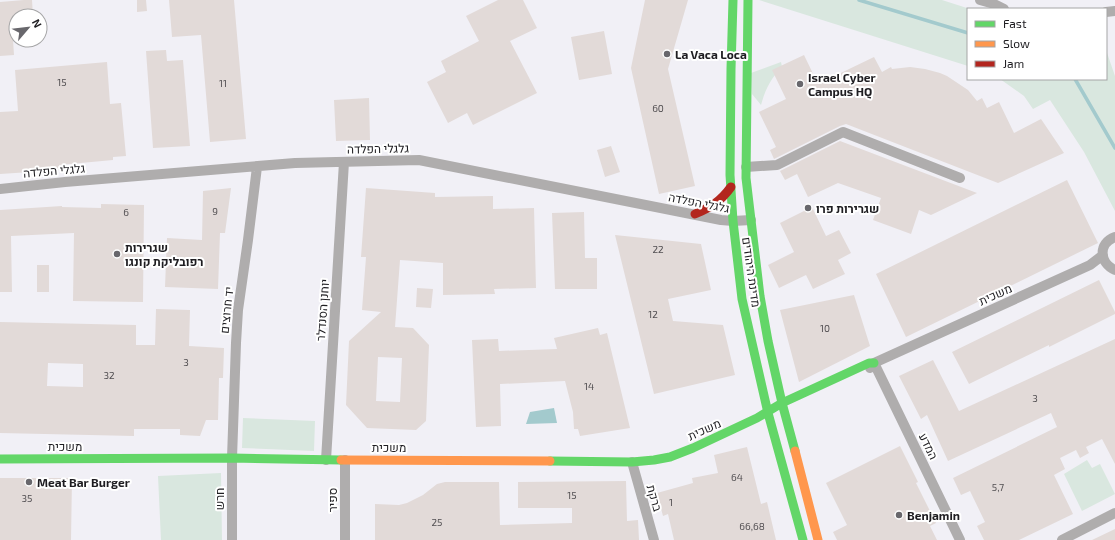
<svg xmlns="http://www.w3.org/2000/svg" width="1115" height="540" font-family="'Exo 2',Heebo,sans-serif">
  <style>
    .green { fill: #d9e7df }
    .water { fill: #a3cacd }
    .lines { fill: none; stroke-linecap: round; stroke-linejoin: round }
    .stream { stroke: #a3cacd; stroke-width: 3.5 }
    .building { fill: #e2dad8; fill-rule: evenodd }
    .street { stroke: #afadad; stroke-width: 10 }
    .fast { stroke: #63d668; stroke-width: 9 }
    .slow { stroke: #ff974d; stroke-width: 9 }
    .jam { stroke: #b3261e; stroke-width: 9 }
    .poi-dot { fill: #68676c; stroke: #fff; stroke-width: 1.5 }
    .labels { text-anchor: middle; dominant-baseline: central; stroke-width: 4; stroke-linejoin: round; paint-order: stroke }
    .number-label { font-size: 10px; fill: #514e51 }
    .poi-label { font-size: 12px; font-weight: bold; fill: #1e1d21; stroke: #fff; text-anchor: start }
    .street-label { font-size: 12px; fill: #1e1d21; stroke: #fff }
  </style>
  <rect width="100%" height="100%" fill="#f1f0f6"/>
  <path class="green" d="M759,0H942L970,9H968V66Z
    M1106,50L1115,76V211L1084,152L1050,100L1033,109L1024,96L1000,79H1106Z
    M781,62L782,67C771,78 765,90 761,105L752,94L751,73Z
    M243,418L315,421L314,451L242,448Z
    M1087,460L1092,468L1100,464L1115,494L1082,511L1064,474Z
    M221,473L222,540H161L158,476Z"/>
  <path class="water" d="M554,408L557,423L526,424L530,412Z"/>
  <g class="lines">
    <path class="stream" d="M859,0L968,33
      M1075,79L1115,148"/>
  </g>
  <path class="building" d="M24,0H32L33,16H16V40H13L14,55L0,56V2Z
    M137,0H146L147,11L137,12Z
    M169,0H234L246,139L210,142L201,35L172,37Z
    M498,0H523L537,28L510,41L537,93L473,125L467,113L448,123L427,82L446,72L441,61L479,41L466,16Z
    M645,0H688L668,69L695,186L659,194L631,68Z
    M604,31L612,74L579,80L571,37Z
    M166,50L167,61L183,60L190,146L153,148L146,51Z
    M804,55L818,84L874,57L882,72L891,67L892,69L910,67L925,69L940,73L947,76L968,90L977,101L982,98L987,108L999,102L1014,133L1041,119L1064,153L998,183L846,124L840,126L774,159L770,150L776,147L759,112L786,99L772,70Z
    M107,62L110,104L121,103L126,156L113,157V160L59,165L60,170L0,174V112L18,111L15,70Z
    M369,98L370,140L336,141L334,100Z
    M840,141L977,193L931,215L919,210L911,234L873,220L881,198L838,183L808,197L797,174L785,180L780,171Z
    M611,146L620,172L605,177L597,150Z
    M1067,180L1098,243L906,337L876,274Z
    M231,188L225,233H220L218,289L165,287L167,238L202,240L203,191Z
    M366,188L435,193V197L493,196V209L534,208L536,288L494,289L495,294L443,295V263L400,260L395,327L413,328L429,345L426,421L416,430L367,428L346,405L349,341L381,312L362,310L366,257H361ZM378,357L402,358L400,402L376,401Z
    M101,204L144,205L143,302L73,301L74,233L11,236L12,292H0V210L62,206V207L101,208Z
    M812,207L826,236L839,230L851,253L838,260L845,274L813,289L806,275L779,288L768,265L794,252L780,223Z
    M584,212L585,258H597V289H555L552,213Z
    M615,235L701,244L711,290L668,299L673,321L723,325L735,375L654,394Z
    M37,265H49V292H37Z
    M1099,280L1115,312V314L1049,347V345L969,384L952,352Z
    M417,288L433,289L431,308L416,307Z
    M854,295L870,346L799,382L780,310Z
    M156,309L190,310L189,346L224,348L223,378H219L218,420H206L200,436L180,435V429H134V436L0,433V322L136,325V345H155ZM48,363L83,364V387L47,386Z
    M598,328L600,335L607,333L630,428L580,436L578,429H574L573,412L565,381L500,384L501,426L476,427L472,340L498,339L499,351L557,349L554,338Z
    M1115,339V464L1102,439L1086,447L1089,453L1080,458L1076,450L1060,458L1065,469L1054,475L1073,514L1019,540H984L977,526L985,522L970,491L961,495L953,478L1057,427L1051,413L948,461L927,415L921,419L899,376L933,360L959,411Z
    M900,446L918,482L916,483L936,523L930,526L937,540H837L833,532L847,525L826,483Z
    M747,447L761,504L767,502L776,540H674L668,514L663,516L657,493L693,483L692,478L718,473L714,455Z
    M0,478H72L71,540H0Z
    M626,481L627,521L638,520L639,540H375V504L399,505L407,503L423,495L437,484L445,482H499L500,525L572,523V508H518V482Z
    M1115,529V540H1092Z"/>
  <g class="lines">
    <path class="street" d="M980,0L994,4L1004,9
      M1106,12L1115,11
      M746,167L777,165L843,132L960,178
      M0,189L65,182L295,163L419,160L721,220L733,221L751,220
      M1115,237C1098,243 1099,263 1115,270
      M874,363L960,540
      M870,368L874,363L1090,265L1103,255
      M326,460L344,162
      M632,462L654,540
      M232,540V458L236,343L238,310L248,240L257,167
      M345,540V460
      M1062,540L1115,513"/>
    <path class="fast" d="M733,0L731,69L730,175L733,221L742,299L768,413L803,540
      M748,0L746,178L760,296L768,341L782,403L795,451
      M0,459L232,458L341,460
      M550,461L632,462L654,460L670,457L693,448L757,418L782,403L869,363H874"/>
    <path class="slow" d="M795,451L818,540
      M341,460L550,461"/>
    <path class="jam" d="M695,214C711,207 720,202 731,187"/>
  </g>
  <g class="poi-dot">
    <circle cx="667" cy="54" r="4"/>
    <circle cx="800" cy="84" r="4"/>
    <circle cx="808" cy="208" r="4"/>
    <circle cx="117" cy="254" r="4"/>
    <circle cx="29" cy="482" r="4"/>
    <circle cx="899" cy="515" r="4"/>
  </g>
  <g class="labels">
    <g class="number-label">
      <text x="62" y="82">15</text>
      <text x="223" y="83">11</text>
      <text x="658" y="108">60</text>
      <text x="215" y="211">9</text>
      <text x="126" y="212">6</text>
      <text x="658" y="249">22</text>
      <text x="653" y="314">12</text>
      <text x="825" y="328">10</text>
      <text x="186" y="362">3</text>
      <text x="109" y="375">32</text>
      <text x="589" y="386">14</text>
      <text x="1035" y="398">3</text>
      <text x="737" y="477">64</text>
      <text x="998" y="487">5,7</text>
      <text x="572" y="495">15</text>
      <text x="27" y="498">35</text>
      <text x="671" y="502">1</text>
      <text x="437" y="522">25</text>
      <text x="752" y="526">66,68</text>
    </g>
    <g class="poi-label">
      <text x="675" y="54">La Vaca Loca</text>
      <text x="808" y="77">Israel Cyber<tspan x="808" dy="14">Campus HQ</tspan></text>
      <text x="816" y="208">שגרירות פרו</text>
      <text x="125" y="247">שגרירות<tspan x="125" dy="14">רפובליקת קונגו</tspan></text>
      <text x="37" y="482">Meat Bar Burger</text>
      <text x="907" y="515">Benjamin</text>
    </g>
    <g class="street-label">
      <text transform="translate(378 148) rotate(-1)">גלגלי הפלדה</text>
      <text transform="translate(54 170) rotate(-5)">גלגלי הפלדה</text>
      <text transform="translate(699 202) rotate(11)">גלגלי הפלדה</text>
      <text transform="translate(752 272) rotate(82)">מדינת היהודים</text>
      <text transform="translate(995 294) rotate(-24)">משכית</text>
      <text transform="translate(226 310) rotate(-84)">יד חרוצים</text>
      <text transform="translate(322 310) rotate(-86)">יוחנן הסנדלר</text>
      <text transform="translate(704 429) rotate(-24)">משכית</text>
      <text x="65" y="446">משכית</text>
      <text transform="translate(929 446) rotate(64)">המדע</text>
      <text x="389" y="447">משכית</text>
      <text transform="translate(655 498) rotate(74)">ברקת</text>
      <text transform="translate(219 499) rotate(-90)">חרש</text>
      <text transform="translate(332 500) rotate(-90)">ספיר</text>
    </g>
  </g>
  <rect x="967" y="8" width="140" height="72" fill="#ffffff" stroke="#a5a5a6"/>
  <rect x="975" y="21" width="20" height="6" fill="#63d668" stroke="#a5a5a6"/>
  <text x="1003" y="28" font-size="12" fill="#1e1d21">Fast</text>
  <rect x="975" y="41" width="20" height="6" fill="#ff974d" stroke="#a5a5a6"/>
  <text x="1003" y="48" font-size="12" fill="#1e1d21">Slow</text>
  <rect x="975" y="61" width="20" height="6" fill="#b3261e" stroke="#a5a5a6"/>
  <text x="1003" y="68" font-size="12" fill="#1e1d21">Jam</text>
  <g transform="translate(28 28) rotate(62)"><circle r="19" fill="#ffffff" stroke="#a5a5a6"/>
  <path d="M0-3L7 15L0 10L-7 15Z" fill="#68676c"/>
  <text y="-6" font-size="11" font-weight="bold" text-anchor="middle" fill="#1e1d21">N</text>
  </g>
</svg>
